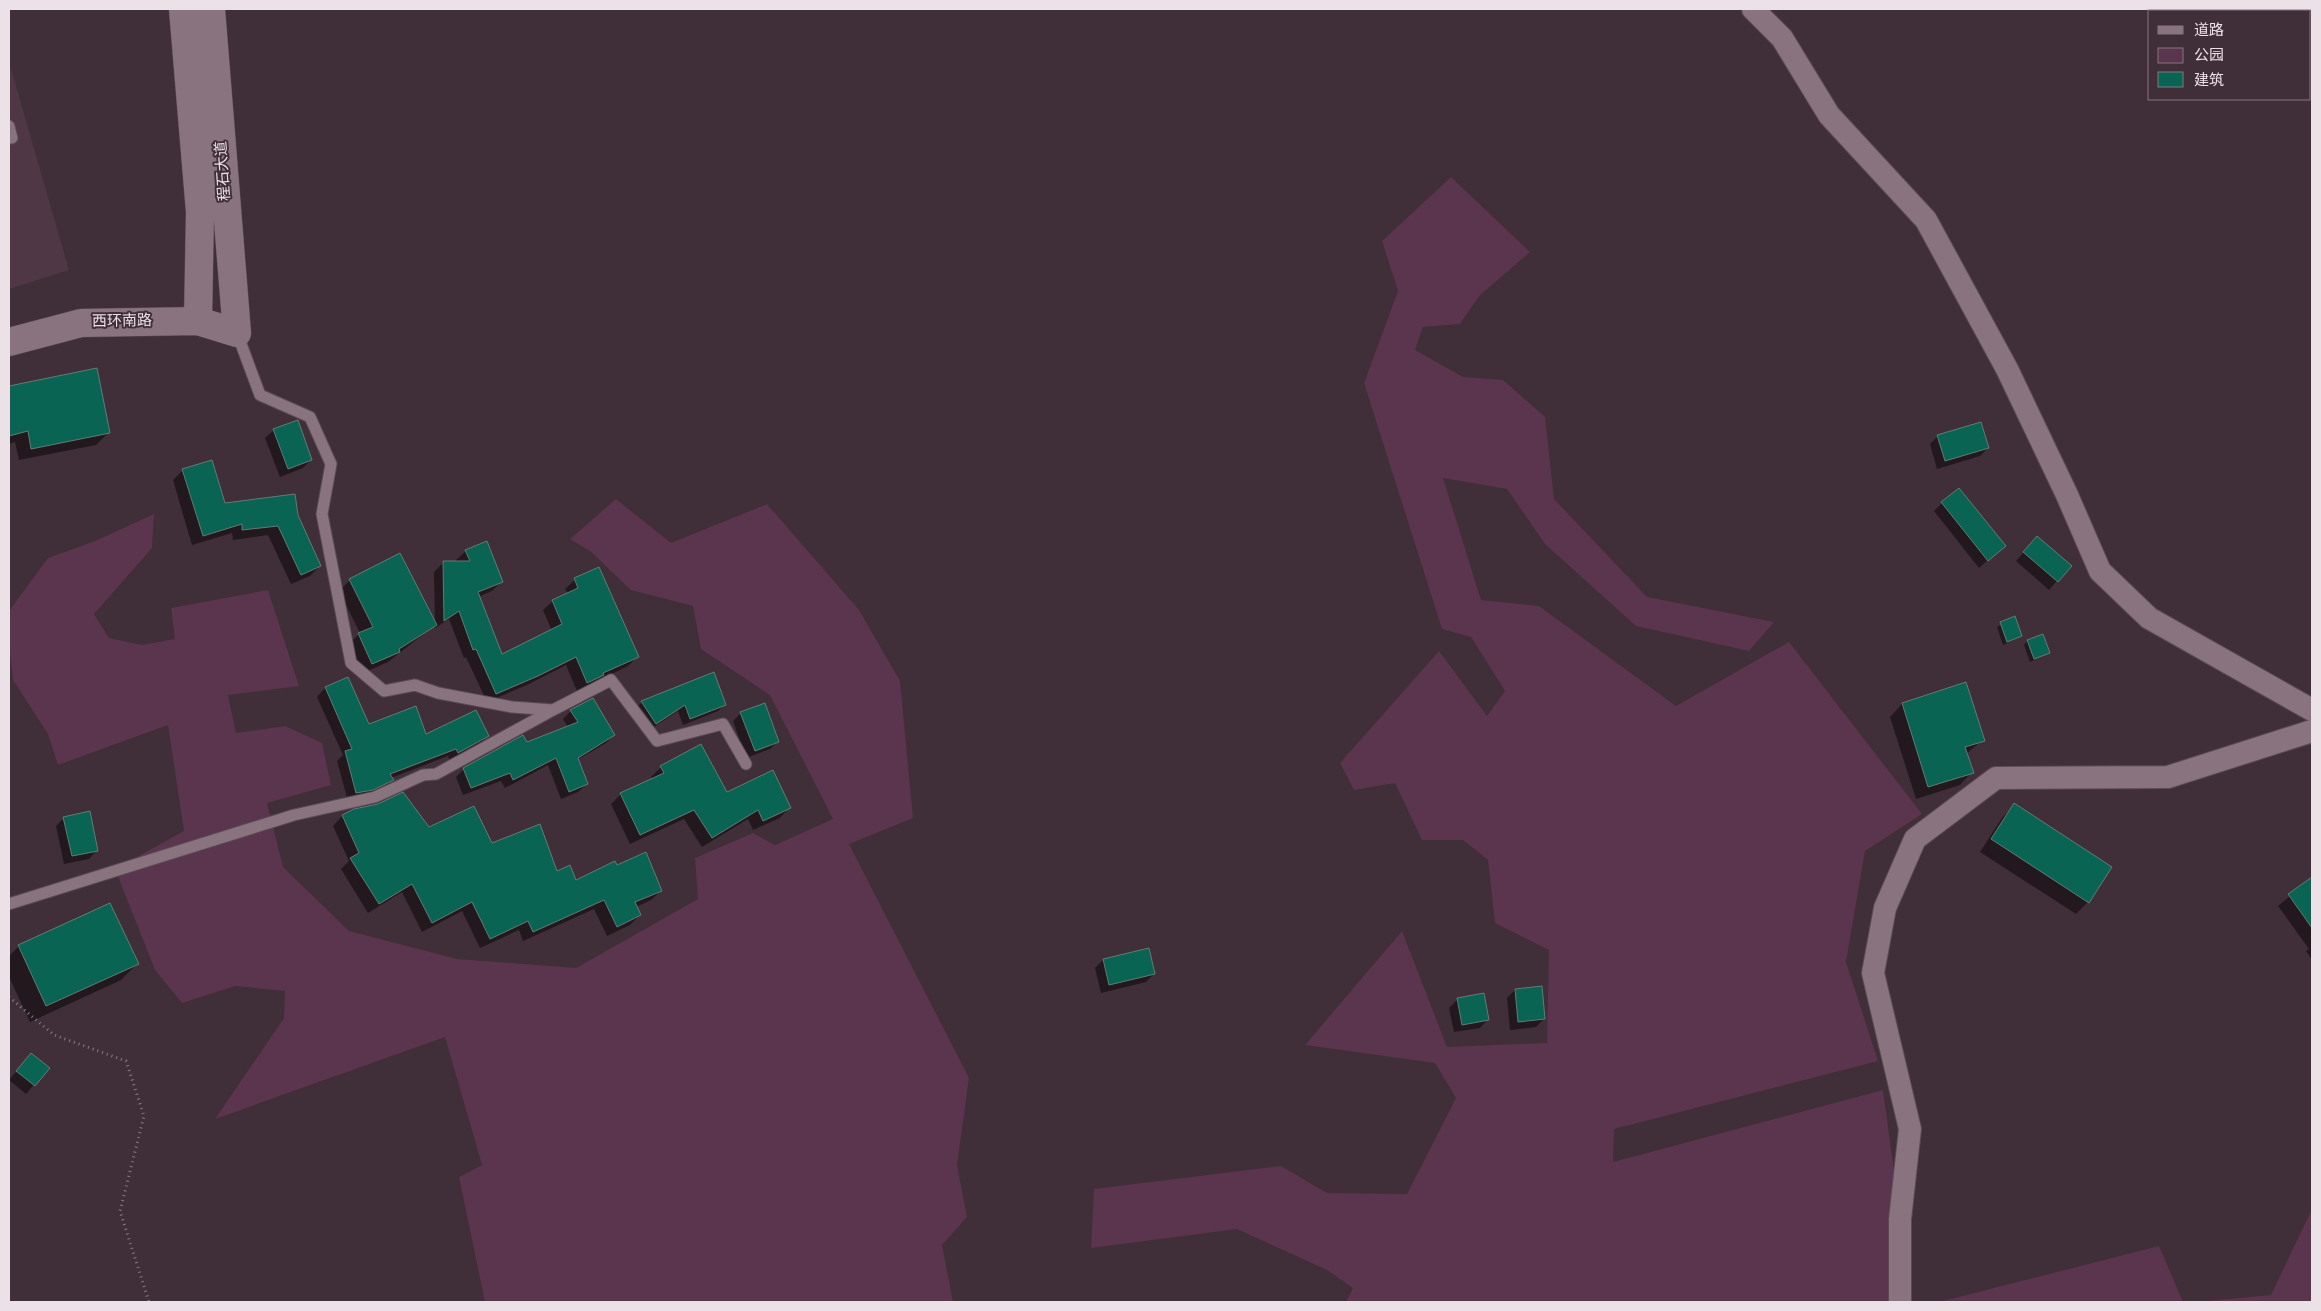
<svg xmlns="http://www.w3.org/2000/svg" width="2321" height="1311" font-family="Overpass,'Noto Sans SC',sans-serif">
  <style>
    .built { fill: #4f3746 }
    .green { fill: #5b344d }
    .shadow { fill: #0007 }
    .building { fill: #096453; stroke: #627c75 }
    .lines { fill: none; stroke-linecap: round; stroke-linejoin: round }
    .service-casing { stroke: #5a4b54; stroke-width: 13 }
    .minor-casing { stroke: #5a4b54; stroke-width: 24 }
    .tertiary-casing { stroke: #5a4b54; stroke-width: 29 }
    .path { stroke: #8b7b85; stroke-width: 3; stroke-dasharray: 1 4; stroke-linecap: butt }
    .service { stroke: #88737f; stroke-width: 11 }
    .minor { stroke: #88737f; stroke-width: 22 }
    .tertiary { stroke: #88737f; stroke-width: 28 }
    .labels { text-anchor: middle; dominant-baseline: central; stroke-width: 4; stroke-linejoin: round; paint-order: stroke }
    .street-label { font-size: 15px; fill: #ede1e8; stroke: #402e39 }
  </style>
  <rect width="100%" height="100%" fill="#402e39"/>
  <path class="built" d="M9,62L69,270L9,289Z"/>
  <path class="green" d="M1451,177L1530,252L1480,295L1460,324L1423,327L1415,350L1463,377L1503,380L1545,417L1554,499L1647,597L1774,622L1749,651L1636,626L1545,544L1507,489L1443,478L1481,600L1539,606L1676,706L1789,642L1922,814L1865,851L1846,962L1878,1061L1614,1129L1613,1162L1883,1090L1912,1302H1346L1353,1288L1327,1270L1237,1229L1091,1248L1094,1189L1281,1166L1327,1193L1407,1194L1456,1098L1435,1063L1305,1045L1402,931L1447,1047L1547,1043L1549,950L1495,923L1488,860L1463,840H1422L1395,783L1354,790L1340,763L1439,651L1487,716L1505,691L1471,637L1442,629L1364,383L1398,291L1382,241Z
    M616,499L671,543L767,504L859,610L900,681L913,818L849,844L969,1078L957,1165L967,1217L942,1245L953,1302H485L459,1177L482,1165L445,1037L215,1119L284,1018L285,991L235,986L182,1003L155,970L115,869L184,831L168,725L58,765L48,734L13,680L9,643V611L48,558L95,541L154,514L152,548L94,614L109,638L142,645L175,639L171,608L268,590L299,686L228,695L236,733L285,726L322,743L331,785L267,803L283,867L349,931L457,959L576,968L698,899L695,858L753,833L775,845L833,819L770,695L701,649L693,606L631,590L590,551L570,539Z
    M2312,1209V1302H2197L2271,1295Z
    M2159,1246L2183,1302H1939Z"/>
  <path class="shadow" d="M9,394H11L109,432L96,445L19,460L15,442L9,444Z
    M274,430L311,460L303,468L280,477L265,438Z
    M1938,436L1988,448L1980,456L1937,469L1930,444Z
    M183,470L224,504L297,515L320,566L310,576L291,584L268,535L233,540L232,533L192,545L173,480Z
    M1942,503L2004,546L1979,568L1934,511Z
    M2029,546L2070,566L2049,590L2016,561Z
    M466,551L501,582L492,591L478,597L501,656L552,631L543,610L553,601L568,594L565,589L575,580L637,657L628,666L577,691L566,665L527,685L487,702L466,657L464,658L449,619L435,628V625L388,662L361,674L348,645L360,633L339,591L350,580L435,624L434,572L443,563L457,562L456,560Z
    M2014,618L2021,636L2003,645L1997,627Z
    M2027,641L2048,652L2030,662L2024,645Z
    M347,678L369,725L426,735L488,736L479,744L450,761L448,756L391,778L393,780L385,788L348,801L337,761L343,755L317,697L325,688Z
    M1965,684L1983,740L1966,754L1972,772L1960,785L1916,799L1890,717L1902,704Z
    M642,702L725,704L718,711L683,725L678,711L649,730L635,709Z
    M571,711L614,735L606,743L577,760L587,784L578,792L561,799L548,765L505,788L501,781L463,795L456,777L464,769L568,727L563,719Z
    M741,713L778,741L770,749L746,758L733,721Z
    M661,767L726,794L789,808L780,818L753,830L748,819L702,847L684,819L630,844L611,804L621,794L652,779L651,777Z
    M2014,805L2088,902L2076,914L1980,852L2002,818Z
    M354,811L491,844L576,881L616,866L661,891L651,900L636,907L640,915L630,925L607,936L594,909L523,941L519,930L480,948L462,911L422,932L402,892L368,913L341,869L349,861L333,826L342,816Z
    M64,818L97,850L89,859L64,864L56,826Z
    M2312,878V960L2306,951L2309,949L2278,906Z
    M19,946L137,964L121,980L30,1022L9,977V956Z
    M1103,960L1154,974L1146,982L1101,993L1095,968Z
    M1515,990L1544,1019L1536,1027L1510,1030L1507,998Z
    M1458,999L1488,1019L1480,1028L1454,1032L1449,1008Z
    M31,1054L48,1068L26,1094L9,1080Z"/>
  <path class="building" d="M97,368L110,433L31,449L28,431L9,436V386Z
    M298,420L312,460L288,469L273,429Z
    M1981,422L1989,448L1945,461L1937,435Z
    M212,460L225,503L295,494L298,515L321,566L301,575L278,526L242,530V524L203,536L182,469Z
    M1959,488L2006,546L1988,561L1941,502Z
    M2037,536L2072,566L2058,582L2023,552Z
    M487,541L503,582L478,592L502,654L562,624L552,600L578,588L574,578L599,567L639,657L603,673L604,675L587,683L576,657L538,676L496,694L476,649L473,650L459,611L444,621L443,561H470L465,550Z
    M400,553L437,625L399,649L400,652L372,664L358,633L373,627L349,579Z
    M2015,616L2022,636L2007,642L2000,622Z
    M2043,634L2050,653L2034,659L2027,640Z
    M714,672L726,705L690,719L685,705L656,724L641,701Z
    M348,677L369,724L416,706L426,734L476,710L489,736L458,753L456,749L390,774L394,780L373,790L356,793L345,751L352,749L325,687Z
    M1966,682L1985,741L1965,747L1974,773L1928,787L1902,703Z
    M593,698L615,735L578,758L588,784L569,792L556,758L513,780L510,773L471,788L463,768L523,735L527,742L578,722L570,710Z
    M765,703L779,742L755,751L740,712Z
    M701,744L727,792L773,770L791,808L763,821L758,810L712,838L694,810L640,835L620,793L664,773L660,766Z
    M403,792L429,827L474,806L492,843L540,824L557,871L570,865L576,880L615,861L617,865L646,852L662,891L635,902L641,915L617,927L604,900L533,932L528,921L490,939L472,902L432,923L412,884L379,904L350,858L359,853L342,815L354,809L378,804Z
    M2014,803L2112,867L2089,903L1991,839Z
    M90,811L98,851L72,856L63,817Z
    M2312,877V928L2288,894Z
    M110,903L139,964L46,1006L18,945Z
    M1149,948L1155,974L1109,985L1103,959Z
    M1542,986L1545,1019L1518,1022L1515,989Z
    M1484,993L1489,1020L1462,1025L1457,998Z
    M31,1053L50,1068L35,1086L16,1071Z"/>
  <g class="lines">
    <defs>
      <path id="service" d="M9,126L12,138H9
        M237,333L260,395L310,417L331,464L322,514L351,663L384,691L415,685L438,693L512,707L553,710L611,680L657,741L723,724L746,764
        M9,904L294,815L375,797L423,775L436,774L553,710"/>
      <path id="minor" d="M1753,9L1782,38L1829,115L1926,220L2007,369L2067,495L2100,571L2149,618L2312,710
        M1900,1302V1219L1910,1129L1873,973L1885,908L1915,839L1996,778L2168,777L2312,731"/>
      <path id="tertiary" d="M183,9L200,212L198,321
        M9,342L81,323L198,321L237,333L211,9"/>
    </defs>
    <use href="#service" class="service-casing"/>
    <use href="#minor" class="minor-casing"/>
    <use href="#tertiary" class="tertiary-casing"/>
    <path class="path" d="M9,997L54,1035L126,1061L144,1116L120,1211L149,1302"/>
    <use href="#service" class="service"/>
    <use href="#minor" class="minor"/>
    <use href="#tertiary" class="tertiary"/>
  </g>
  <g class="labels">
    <g class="street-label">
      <text transform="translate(224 171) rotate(-94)">程石大道</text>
      <text transform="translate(122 322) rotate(-1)">西环南路</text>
    </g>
  </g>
  <rect width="2321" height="1311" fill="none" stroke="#ede1e8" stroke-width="20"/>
  <rect x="2148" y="10" width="162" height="90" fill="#402e39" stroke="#85767f"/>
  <rect x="2158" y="26" width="25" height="8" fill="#88737f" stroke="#85767f"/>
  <text x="2194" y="35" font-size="15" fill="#ede1e8">道路</text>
  <rect x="2158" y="48" width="25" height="15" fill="#5b344d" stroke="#85767f"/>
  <text x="2194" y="60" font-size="15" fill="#ede1e8">公园</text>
  <rect x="2158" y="72" width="25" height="15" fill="#096453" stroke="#85767f"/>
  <text x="2194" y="85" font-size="15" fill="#ede1e8">建筑</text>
</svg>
